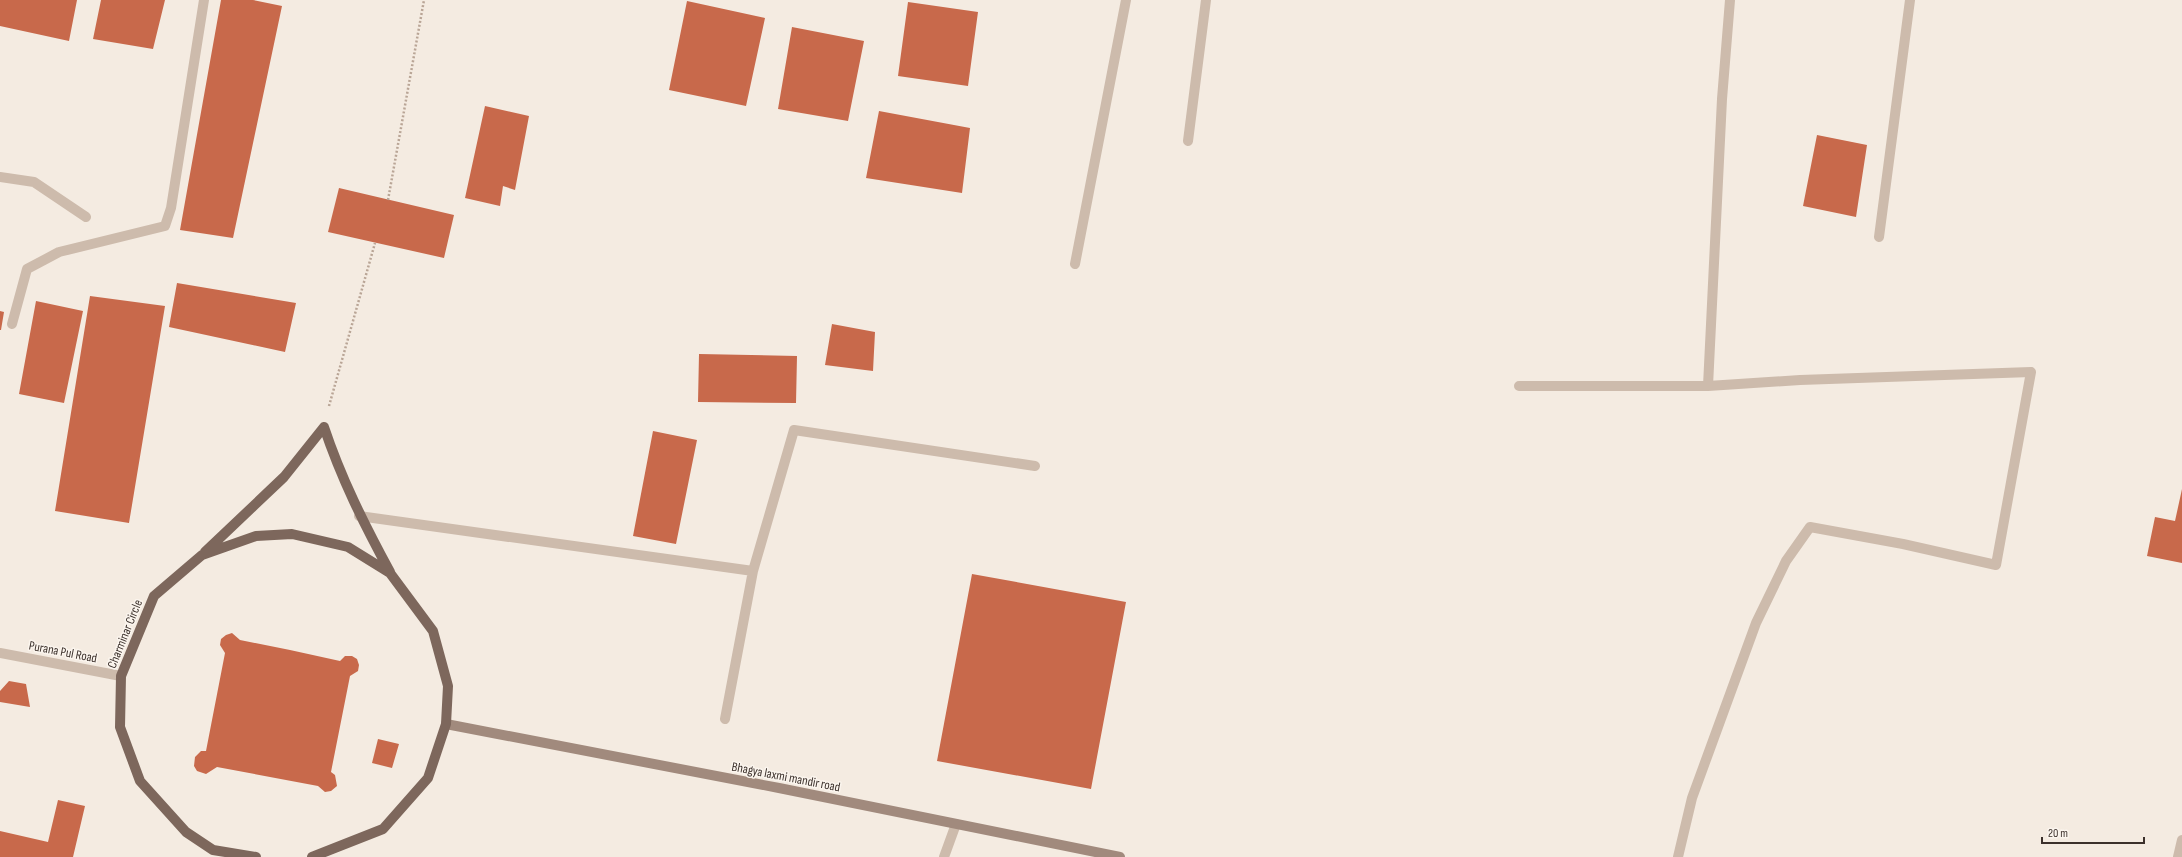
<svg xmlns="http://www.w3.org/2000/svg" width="2182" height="857" font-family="'Sofia Sans Condensed',sans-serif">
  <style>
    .building { fill: #c8694b }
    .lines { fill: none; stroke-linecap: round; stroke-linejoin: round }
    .path { stroke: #b9a596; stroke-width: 2.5; stroke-dasharray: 2 2; stroke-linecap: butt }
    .minor { stroke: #cdbbac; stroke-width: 10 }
    .secondary { stroke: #a18a7d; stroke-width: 10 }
    .primary { stroke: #7d675c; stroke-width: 10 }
    .labels { text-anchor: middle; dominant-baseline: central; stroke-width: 3; stroke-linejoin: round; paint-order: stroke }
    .street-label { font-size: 13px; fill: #3b302b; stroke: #fbf5ee }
  </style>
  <rect width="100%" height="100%" fill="#f4ebe1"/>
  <path class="building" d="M0,0H77L69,41L0,26Z
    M101,0H165L153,49L93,39Z
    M221,0H253L282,6L233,238L180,230Z
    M687,1L765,18L746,106L669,90Z
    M908,2L978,12L968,86L898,76Z
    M792,27L864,41L848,121L778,109Z
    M485,106L529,116L515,190L503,186L500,206L465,198Z
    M879,111L970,128L962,193L866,178Z
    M1817,135L1867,145L1856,217L1803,206Z
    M339,188L454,215L444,258L328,232Z
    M177,283L296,303L285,352L169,327Z
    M90,296L165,306L129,523L55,511Z
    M36,301L83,311L64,403L19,394Z
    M0,311L4,312L1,330H0Z
    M832,324L875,332L873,371L825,365Z
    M699,354L797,356L796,403L698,402Z
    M653,431L697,440L676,544L633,536Z
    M2182,489V563L2147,556L2155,517L2175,521Z
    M972,574L1126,602L1091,789L937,761Z
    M232,633L240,640L290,650L340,661L345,656H352L357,659L359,665L358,671L350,676L331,772L335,775L337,786L331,791L325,792L318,786L217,767L206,774L197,771L194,766L195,757L201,751H206L225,653L220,645L221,639L226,635Z
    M9,681L26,684L30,707L0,702V691Z
    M378,739L399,744L392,768L372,763Z
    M58,800L85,806L73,857H0V831L48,842Z"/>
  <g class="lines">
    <path class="path" d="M388,200L424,0
      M329,406L375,243"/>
    <path class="minor" d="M1188,141L1206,0
      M0,177L34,182L86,217
      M1879,237L1910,0
      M1075,264L1126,0
      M12,324L27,269L59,252L165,226L171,208L204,0
      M1519,386H1708
      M359,516L753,571L725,719
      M753,571L794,430L1035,466
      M0,653L121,676
      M944,857L956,824
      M1678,857L1692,798L1756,623L1786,561L1810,527L1903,544L1996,565L2031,372L1800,380L1708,386L1722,99L1730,0
      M2178,857L2182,840"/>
    <path class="secondary" d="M446,724L779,788L1120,857"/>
    <path class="primary" d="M324,427C341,478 364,524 390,572
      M205,552L284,477L324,427
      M256,857L213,850L186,832L140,781L120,727L121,676L154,596L202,555L256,536L292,534L348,547L390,573L433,631L448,686L446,724L428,778L383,829L312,857"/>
  </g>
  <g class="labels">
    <g class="street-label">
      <text transform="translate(125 634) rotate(-68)">Charminar Circle</text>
      <text transform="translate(63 652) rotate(11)">Purana Pul Road</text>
      <text transform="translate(786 777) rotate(11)">Bhagya laxmi mandir road</text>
    </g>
  </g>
  <path d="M2042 837v6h102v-6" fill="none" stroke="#3b302b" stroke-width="2"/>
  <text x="2048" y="837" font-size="12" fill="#3b302b" stroke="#fbf5ee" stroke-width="3" paint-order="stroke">20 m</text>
</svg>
